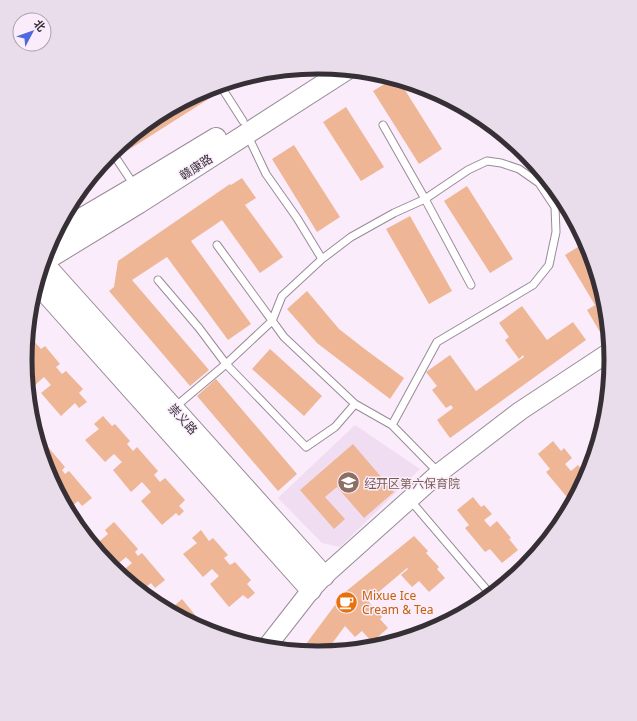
<svg xmlns="http://www.w3.org/2000/svg" width="637" height="721" font-family="'Noto Sans','Noto Sans SC',sans-serif">
  <style>
    .built { fill: #f0ddf1 }
    .building { fill: #eeb695 }
    .lines { fill: none; stroke-linecap: round; stroke-linejoin: round }
    .service-casing { stroke: #988b98; stroke-width: 9 }
    .tertiary-casing { stroke: #988b98; stroke-width: 20 }
    .secondary-casing { stroke: #988b98; stroke-width: 22 }
    .service { stroke: #fff; stroke-width: 7 }
    .tertiary { stroke: #fff; stroke-width: 18 }
    .secondary { stroke: #fff; stroke-width: 20 }
    .labels { text-anchor: middle; dominant-baseline: central; stroke-width: 3; stroke-linejoin: round; paint-order: stroke }
    .street-label { font-size: 12px; fill: #363036; stroke: #faecfb }
    .education-label { font-size: 12px; fill: #785e54; stroke: #faecfb; text-anchor: start }
    .food-label { font-size: 12px; fill: #c56008; stroke: #faecfb; text-anchor: start }
    .rim { fill: none; stroke: #363036; stroke-width: 5 }
  </style>
  <rect width="100%" height="100%" fill="#faecfb"/>
  <path class="built" d="M355,425L420,469L340,547L322,543L278,498Z"/>
  <path class="building" d="M394,78L398,79L442,149L419,164L373,91Z
    M214,87L218,93L122,154L118,147L156,116L206,89Z
    M346,107L384,167L361,181L323,122Z
    M294,145L340,217L317,232L272,159Z
    M108,157L111,162L96,172V171Z
    M242,178L256,198L245,205L283,257L260,273L222,220L191,241L251,324L228,340L167,257L132,280L209,370L190,386L109,291L114,287L118,261L230,184L231,185Z
    M467,186L513,259L490,273L444,201Z
    M410,216L452,291L429,304L386,229Z
    M586,242L590,248L606,303L609,327L600,332L587,310L595,305L565,255Z
    M307,291L339,329L366,350L404,378L390,399L317,343L287,309Z
    M522,306L547,340L573,322L586,340L450,438L437,420L453,408L451,405L446,408L432,390L437,386L426,372L450,355L476,391L524,357L523,355L519,359L505,340L509,337L499,323Z
    M32,339L41,349L45,346L60,364L56,367L62,374L66,371L83,389L79,393L87,402L79,408L75,403L61,416L41,393L51,385L44,377L34,386L27,377L25,360L26,354L29,351L26,348L27,344Z
    M270,349L322,396L304,416L252,369Z
    M216,379L297,474L278,491L197,396Z
    M103,416L112,426L115,424L130,441L127,444L133,451L137,447L158,471L154,475L160,482L165,478L185,500L179,506L184,511L179,516L176,513L162,525L141,501L151,492L142,482L131,492L113,470L122,462L114,454L105,462L85,440L99,429L94,424Z
    M42,440L65,467L62,470L65,474L69,471L92,498L82,506L78,501L67,510L54,485L59,481L53,474L50,477L47,473L38,443Z
    M553,441L561,451L564,448L572,458L565,464L571,471L578,465L588,476L576,499L570,493L566,496L546,472L550,469L538,454Z
    M353,444L394,492L364,518L337,487L325,497L345,519L334,529L300,490Z
    M473,497L481,507L484,505L492,514L484,520L490,527L497,521L511,538L509,539L518,550L502,563L490,549L485,552L465,528L469,525L457,510Z
    M114,522L138,549L135,552L138,556L142,553L165,580L155,588L151,583L140,592L119,574L132,563L126,557L113,568L94,546L108,534L105,530Z
    M201,530L209,541L213,538L228,555L224,558L230,565L235,562L251,580L247,584L255,593L248,599L243,595L229,607L210,584L219,576L212,569L203,577L183,554L197,543L192,538Z
    M414,536L428,551L426,553L439,567L437,569L445,578L429,592L419,581L412,587L401,575L408,569L407,568L368,601L382,617L380,619L388,628L372,642L362,631L355,637L345,626L325,653L300,652L344,593Z
    M182,599L209,632L213,629L219,635L206,632L172,613L175,611L172,608Z"/>
  <g class="lines">
    <defs>
      <path id="service" d="M220,85L243,121
        M383,125L425,199L471,285
        M247,134L266,174L297,218L322,259
        M112,152L134,185
        M547,194L554,188
        M158,280L199,328L226,364L306,447L335,427L355,404L284,337L217,245
        M355,404L392,425L439,473
        M175,407L226,364L272,321L282,296L322,259L351,237L394,213L425,199L468,170L487,161L501,163L519,169L539,183L555,207L556,232L549,265L533,285L437,342L392,425
        M410,500L492,596"/>
      <path id="tertiary" d="M265,649L311,590L324,576L439,473L520,411L611,351"/>
      <path id="secondary" d="M55,234L135,187L216,138
        M44,261L139,203L346,70
        M43,263L324,576
        M37,283L311,590"/>
    </defs>
    <use href="#service" class="service-casing"/>
    <use href="#tertiary" class="tertiary-casing"/>
    <use href="#secondary" class="secondary-casing"/>
    <use href="#service" class="service"/>
    <use href="#tertiary" class="tertiary"/>
    <use href="#secondary" class="secondary"/>
  </g>
  <defs>
    <symbol id="school-disc" viewBox="-11 -11 22 22"><circle r="9.5" fill="#8d6e63" stroke="#faecfb"/><path d="M0-5L7-2L0 1L-7-2ZM-4 1L0 2.5L4 1V4Q0 6-4 4Z" fill="#fff"/></symbol>
    <symbol id="cafe-disc" viewBox="-11 -11 22 22"><circle r="9.5" fill="#e8710a" stroke="#faecfb"/><path d="M-5.5-4.5H6V0H3Q3 3.5 0 3.5H-2.5Q-5.5 3.5-5.5 0ZM3-3.2v2h1.7v-2ZM-6 4.5H4V6H-6Z" fill="#fff"/></symbol>
  </defs>
  <g fill-rule="evenodd">
    <use href="#school-disc" x="336" y="470" width="25" height="25"/>
    <use href="#cafe-disc" x="334" y="590" width="25" height="25"/>
  </g>
  <g class="labels">
    <g class="street-label">
      <text transform="translate(196 167) rotate(-33)">赣康路</text>
      <text transform="translate(183 419) rotate(48)">崇义路</text>
    </g>
    <g class="education-label">
      <text x="364" y="483">经开区第六保育院</text>
    </g>
    <g class="food-label">
      <text x="362" y="595">Mixue Ice<tspan x="362" dy="14">Cream &amp; Tea</tspan></text>
    </g>
  </g>
  <path d="M0 0H637V721H0ZM32 360a286 286 0 1 1 572 0a286 286 0 1 1-572 0Z" fill="#eaddeb" fill-rule="evenodd"/>
  <path class="rim" d="M32 360a286 286 0 1 1 572 0a286 286 0 1 1-572 0Z"/>
  <g transform="translate(32 32) rotate(49)"><circle r="19" fill="#faecfb" stroke="#aca1ac"/>
  <path d="M0-3L7 15L0 10L-7 15Z" fill="#4d69de"/>
  <text y="-6" font-size="11" font-weight="bold" text-anchor="middle" fill="#363036">北</text>
  </g>
</svg>
